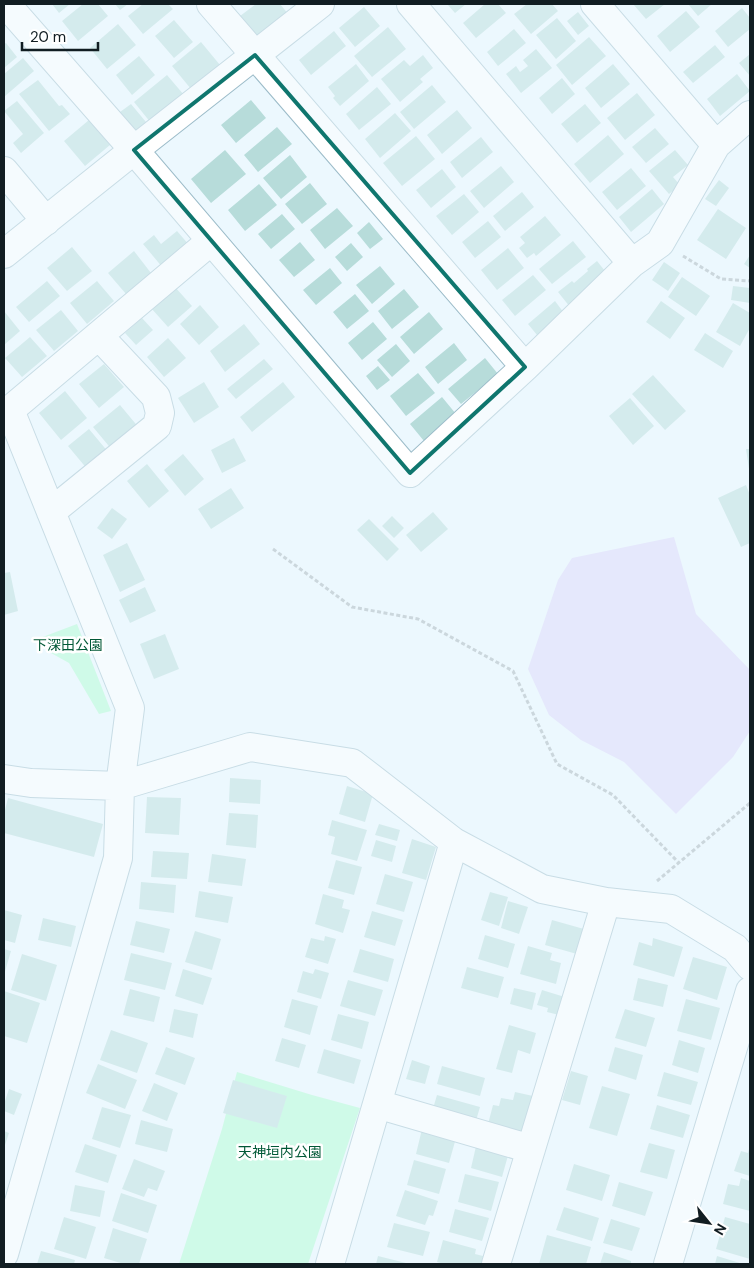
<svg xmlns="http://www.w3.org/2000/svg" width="754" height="1268" font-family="'DM Sans','Noto Sans JP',sans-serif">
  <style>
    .green { fill: #acfccf }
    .water { fill: #dbd5fa }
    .building { fill: #b7dcda }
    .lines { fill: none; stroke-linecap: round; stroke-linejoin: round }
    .minor-casing { stroke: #9cbcc9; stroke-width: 30 }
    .path { stroke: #a3afb5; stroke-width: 3; stroke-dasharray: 4 2.5; stroke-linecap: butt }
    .minor { stroke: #fff; stroke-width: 28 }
    .marked { fill: none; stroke: #0f766e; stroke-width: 4; stroke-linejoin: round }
    .labels { text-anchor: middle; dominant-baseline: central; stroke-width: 5; stroke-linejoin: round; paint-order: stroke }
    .park-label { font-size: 14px; fill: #005836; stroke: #fff }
  </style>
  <rect width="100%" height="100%" fill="#ecf8fe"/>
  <path class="green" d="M77,624L111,711L99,714L69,663L51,653L40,638Z
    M237,1072L312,1095L360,1108L308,1264H179L222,1129Z"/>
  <path class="water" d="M674,537L696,614L750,670V731L733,757L676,814L624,762L581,740L549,715L528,669L558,580L572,558Z"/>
  <path class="building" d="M52,4H70L59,13Z
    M83,4H98L108,16L78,41L62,21Z
    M115,4H128L120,10Z
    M143,4H168L173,9L143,34L128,16Z
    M256,4H280L289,15L260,40L240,16Z
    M447,4H466L455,13Z
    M485,4H498L506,13L476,38L463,23Z
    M527,4H552L558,11L531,34L514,14Z
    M633,4H665L646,19Z
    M688,4H712L698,16Z
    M364,7L380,26L355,47L339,28Z
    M742,8L750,18V29L728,47L715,31Z
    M686,11L700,27L670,52L657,36Z
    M578,12L589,26L578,35L567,21Z
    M557,18L576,41L556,59L536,35Z
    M174,20L193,42L174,58L155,36Z
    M118,24L136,45L107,69L90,48Z
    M388,27L406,49L372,77L354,56Z
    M514,29L526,43L498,66L487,52Z
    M334,31L346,46L311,75L299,60Z
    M589,37L606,56L572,85L556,65Z
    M201,42L220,65L191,89L172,66Z
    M6,43L17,57L4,68V44Z
    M715,45L725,57L693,83L683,72Z
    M536,49L552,68L521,93L506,74L516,66L520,72L528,66L523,60Z
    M750,54V76L739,63Z
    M423,55L433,68L420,79L423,82L400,102L381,79L404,60L410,66Z
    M139,56L155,75L132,95L116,75Z
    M23,58L34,71L4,97V74Z
    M356,64L369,81L340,106L333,98L335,96L328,87Z
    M613,64L630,84L601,108L585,88Z
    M737,74L750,91L720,116L707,99Z
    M167,75L184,95L151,123L134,102Z
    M562,78L575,94L552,114L539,98Z
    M38,80L59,106L62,105L70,114L49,131L19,94Z
    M432,85L446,102L414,129L400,112Z
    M377,87L391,104L359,130L346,114Z
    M637,93L655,115L625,140L607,118Z
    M251,100L266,118L236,143L221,125Z
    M17,101L44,133L21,153L13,143L23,134L4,111Z
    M131,104L146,122L135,131L120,112Z
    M585,104L601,123L577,143L561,124Z
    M457,110L472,128L442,154L427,135Z
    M395,113L411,131L380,158L365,139Z
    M89,120L110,145L85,166L64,141Z
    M277,127L292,144L258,172L244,155Z
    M655,128L669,144L646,163L632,147Z
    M608,135L624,154L590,183L574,164Z
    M416,136L435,159L402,186L383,163Z
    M481,137L493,152L462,178L450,162Z
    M225,150L246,174L211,203L191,179Z
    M675,150L688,165L673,177L680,185L669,194L649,171Z
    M290,155L307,177L281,199L263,178Z
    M501,166L514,182L484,208L470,191Z
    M631,168L646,186L617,210L602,192Z
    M442,169L456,187L431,208L416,190Z
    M719,180L729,188L716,206L705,199Z
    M310,183L327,204L302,224L285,204Z
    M259,184L277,205L245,231L228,210Z
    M652,189L664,204L631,232L619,217Z
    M522,192L534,207L505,231L493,216Z
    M464,194L479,212L452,235L436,216Z
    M337,208L353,226L325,249L310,230Z
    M718,209L746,228L726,259L697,240Z
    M282,214L295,229L271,249L258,234Z
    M545,216L561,235L536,256L534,253L527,258L519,248L525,243L520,237Z
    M488,221L501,237L475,258L462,242Z
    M369,222L383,239L370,249L357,233Z
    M177,231L190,246L163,268L143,244L154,235L161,244Z
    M573,241L586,257L552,284L539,269Z
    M300,242L315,260L294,277L279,260Z
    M351,243L363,257L347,271L335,257Z
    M72,247L92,271L67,291L47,268Z
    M508,248L524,268L497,290L481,270Z
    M134,251L151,273L126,294L108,273Z
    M750,255V268L744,264Z
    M597,261L609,276L570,307L558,292L572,281L574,283L588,271L587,269Z
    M664,262L680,273L668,291L652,280Z
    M380,266L395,284L372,304L356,285Z
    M330,268L342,283L316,305L303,290Z
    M533,275L546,290L515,316L502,300Z
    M682,277L710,296L696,316L668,297Z
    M47,281L60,296L29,322L16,307Z
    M97,281L114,301L87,324L70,303Z
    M733,286L750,288V303L731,300Z
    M175,287L192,306L168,327L151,308Z
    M404,289L419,307L392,329L378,311Z
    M355,294L369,311L347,329L333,312Z
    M555,301L564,313L537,343L534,338L537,335L528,324Z
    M661,301L685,318L670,339L646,322Z
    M733,303L750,313V328L740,346L716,332Z
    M200,305L219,327L199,345L180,324Z
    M61,310L78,331L54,351L36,330Z
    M4,311L20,331L4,345Z
    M429,312L443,329L414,354L400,337Z
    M142,318L153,330L136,345L125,333Z
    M373,322L387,339L362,360L348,343Z
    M244,324L260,344L225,372L210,351Z
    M705,333L733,351L723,368L694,350Z
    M30,337L47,356L22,377L5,358Z
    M168,338L186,358L164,377L147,357Z
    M454,343L467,360L438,384L425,367Z
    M396,344L410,361L392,377L377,360Z
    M485,358L498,374L461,404L448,389Z
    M264,359L273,369L236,399L227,389Z
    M104,364L124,387L99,408L79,384Z
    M378,366L390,380L377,390L366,376Z
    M418,373L435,393L406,416L390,396Z
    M653,375L686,411L665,430L632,394Z
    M204,382L219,407L194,423L178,398Z
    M283,382L295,397L252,432L240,417Z
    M65,391L87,418L61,440L39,413Z
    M442,397L456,414L424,441L410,424Z
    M630,398L654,426L633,445L609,416Z
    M120,405L140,429L113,451L93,427Z
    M89,429L109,453L88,470L68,446Z
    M234,438L246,461L222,473L211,450Z
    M746,449H750V468L749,469Z
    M183,454L204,479L185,496L164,470Z
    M147,464L169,491L149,508L127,481Z
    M746,485L750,495V543L741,547L718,498Z
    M231,488L244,508L211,529L198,509Z
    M112,508L127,519L112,539L97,528Z
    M433,512L448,529L421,552L406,535Z
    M392,516L404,528L394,538L382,526Z
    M369,519L399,549L387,561L357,530Z
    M127,543L145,580L120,592L103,555Z
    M10,572L18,611L4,615V573Z
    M145,587L156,611L130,623L119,600Z
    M165,634L179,669L154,679L140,644Z
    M230,778L261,780L260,804L229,802Z
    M347,786L373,794L365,822L339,814Z
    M147,797L181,798L179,835L145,833Z
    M8,798L103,824L94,857L4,833V814Z
    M229,813L258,815L256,848L226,845Z
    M332,820L367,830L357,861L331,854L335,837L328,835Z
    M379,824L400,830L397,841L375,835Z
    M412,839L436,847L426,880L402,873Z
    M376,840L396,846L392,862L371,856Z
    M153,851L189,853L187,879L151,877Z
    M212,854L246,859L242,886L208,882Z
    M336,860L362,867L354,895L328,888Z
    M385,874L413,882L404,912L376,904Z
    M141,882L176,885L174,913L139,909Z
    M199,891L233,897L228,923L195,917Z
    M490,892L508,897L499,926L481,920Z
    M323,894L344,900L342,908L350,910L343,933L315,924Z
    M508,901L528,907L519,934L501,928Z
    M4,910L22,915L15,943L4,940Z
    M372,911L403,920L395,946L364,937Z
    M43,918L76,926L71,947L38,940Z
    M552,920L591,931L584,956L545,945Z
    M136,921L170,929L164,953L130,945Z
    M195,931L221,939L212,970L185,962Z
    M485,935L515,944L508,968L478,959Z
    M325,936L336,939L328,964L305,957L311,938L324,941Z
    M653,938L683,947L674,977L633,965L639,942L652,946Z
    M528,946L552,953L550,960L561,963L556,984L520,974Z
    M4,949L11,951L4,975Z
    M360,949L394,959L388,982L353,972Z
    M131,953L172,963L165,990L124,980Z
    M22,954L57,965L46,1001L11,990Z
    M693,957L727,967L717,1000L683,989Z
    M467,967L504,977L498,998L461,988Z
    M183,969L212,978L203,1005L175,996Z
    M315,969L329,973L321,999L297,992L303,971L313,974Z
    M638,978L668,985L663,1007L633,1000Z
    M348,980L383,990L375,1016L340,1006Z
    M514,988L536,993L532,1010L510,1004Z
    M130,989L160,997L154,1022L123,1015Z
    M542,990L568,998L563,1016L547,1012L548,1008L537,1005Z
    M4,991L40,1003L27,1043L4,1036Z
    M292,999L318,1006L310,1035L284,1027Z
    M686,999L720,1008L711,1040L677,1031Z
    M174,1009L198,1014L193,1038L169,1032Z
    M625,1009L655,1018L646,1047L615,1038Z
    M338,1014L369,1022L362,1049L331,1040Z
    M509,1025L536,1033L530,1054L518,1050L512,1073L496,1069Z
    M111,1030L148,1043L137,1073L100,1060Z
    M282,1038L306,1045L299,1068L275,1061Z
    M679,1040L705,1048L698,1073L672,1065Z
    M166,1047L195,1058L185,1085L155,1074Z
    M615,1047L643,1055L636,1080L608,1071Z
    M324,1049L361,1060L354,1084L317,1073Z
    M412,1060L430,1066L425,1084L406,1079Z
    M98,1064L137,1080L125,1109L86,1093Z
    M442,1066L485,1078L480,1096L437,1084Z
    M571,1071L588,1076L580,1105L562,1100Z
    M664,1072L698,1082L691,1105L657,1096Z
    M233,1080L287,1096L277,1128L223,1113Z
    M154,1083L178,1093L167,1121L142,1111Z
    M602,1086L630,1094L617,1136L589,1128Z
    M9,1089L22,1094L14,1115L4,1111V1104Z
    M515,1092L533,1096L524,1133L488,1124L493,1105L499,1106L501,1098L513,1100Z
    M437,1095L480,1107L475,1124L432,1112Z
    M657,1105L690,1115L683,1138L650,1129Z
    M102,1107L131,1115L120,1148L92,1139Z
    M141,1120L173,1129L167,1152L135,1144Z
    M422,1129L456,1138L449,1163L416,1154Z
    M4,1131L9,1133L4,1148Z
    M477,1142L509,1152L502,1177L471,1168Z
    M649,1143L675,1150L667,1179L640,1172Z
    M85,1144L117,1155L108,1183L75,1172Z
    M750,1145V1176L734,1171L741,1151L748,1153Z
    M134,1159L165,1171L157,1191L148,1188L144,1197L122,1189Z
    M414,1160L446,1169L439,1194L407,1185Z
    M574,1164L610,1175L602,1201L566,1190Z
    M465,1174L499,1182L491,1211L458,1202Z
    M741,1178L750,1181V1211L723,1204L728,1184L739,1186Z
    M619,1182L653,1192L645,1216L612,1206Z
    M75,1185L105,1191L100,1217L70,1211Z
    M405,1190L438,1201L433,1216L429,1215L425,1225L396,1216Z
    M121,1193L157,1205L148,1233L112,1221Z
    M564,1207L599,1218L592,1241L556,1230Z
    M455,1209L489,1218L482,1241L449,1232Z
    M64,1217L96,1227L86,1259L54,1249Z
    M725,1217L750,1224V1259L716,1249Z
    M611,1219L640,1228L632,1251L603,1243Z
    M394,1223L430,1232L423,1256L387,1247Z
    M113,1228L147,1239L139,1264H124L104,1258Z
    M547,1235L591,1247L586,1264H539Z
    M443,1240L476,1249L475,1254L483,1256L481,1264H444L437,1262Z
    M41,1251L75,1260L74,1264H37Z
    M604,1252L631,1261V1264H600Z
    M378,1256L410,1264H376Z
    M717,1256L743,1264H715Z"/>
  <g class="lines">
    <defs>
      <path id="minor" d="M6,4L134,150L410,473L525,367L632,263L660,243L716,145L750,115
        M211,4L525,367
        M411,4L632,263
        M595,4L716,145
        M4,171L46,221
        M4,254L134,150L320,4
        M51,512L157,426L160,413L156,397L99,336
        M4,779L31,783L120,786L250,747L352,763L454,842L542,889L606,902L671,909L735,948L750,966
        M377,1104L531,1149
        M4,1254L118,858L120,786L130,708L10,410L211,241
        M330,1264L454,842
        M496,1264L606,902
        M668,1264L750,991"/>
    </defs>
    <use href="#minor" class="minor-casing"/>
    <path class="path" d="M683,256L721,279L750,281
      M273,549L352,607L418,619L513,671L557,764L613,795L679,863
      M657,881L750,803"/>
    <use href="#minor" class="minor"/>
  </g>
  <path d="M0 0H754V1268H0ZM255,55L525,367L410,473L134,150Z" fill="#ecf8fe" fill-opacity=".55" fill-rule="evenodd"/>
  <path class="marked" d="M255,55L525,367L410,473L134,150Z"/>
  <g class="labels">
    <g class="park-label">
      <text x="68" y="645">下深田公園</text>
      <text x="280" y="1152">天神垣内公園</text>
    </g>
  </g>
  <rect width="754" height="1268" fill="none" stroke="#111d22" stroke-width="10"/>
  <g transform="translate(709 1223) rotate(120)" stroke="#ffffff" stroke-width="4" paint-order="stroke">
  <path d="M0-4L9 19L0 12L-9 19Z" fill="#111d22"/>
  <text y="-8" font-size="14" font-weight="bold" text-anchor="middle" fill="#111d22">N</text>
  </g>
  <path d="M22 42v8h76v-8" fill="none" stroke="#111d22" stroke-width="2.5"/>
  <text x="30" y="42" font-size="15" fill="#111d22" stroke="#ffffff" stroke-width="4" paint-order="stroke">20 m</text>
</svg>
